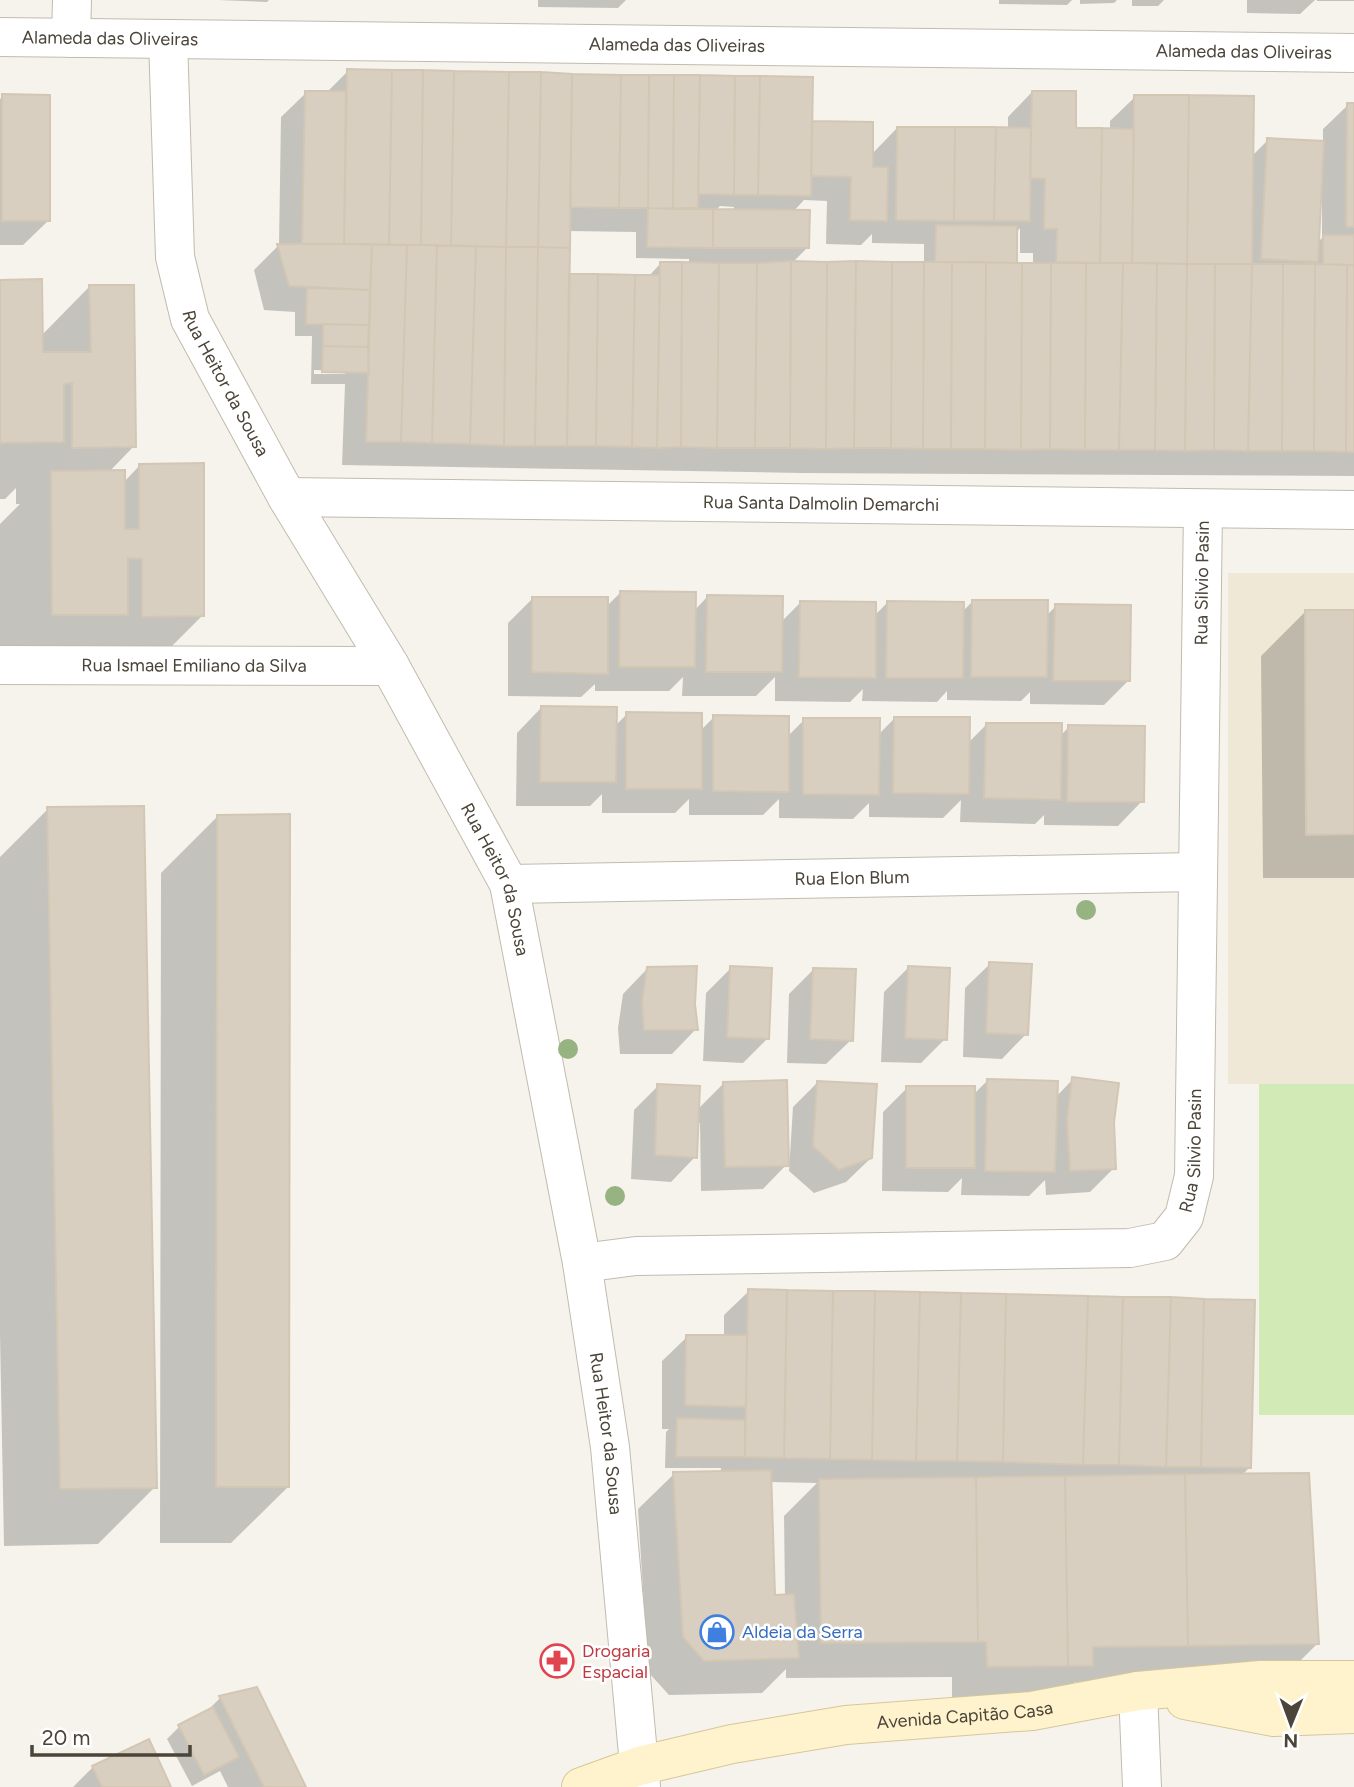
<svg xmlns="http://www.w3.org/2000/svg" width="1354" height="1787" font-family="Figtree,sans-serif">
  <style>
    .education { fill: #efe8d6 }
    .green { fill: #d2eab5 }
    .shadow { fill: #0003; fill-rule: evenodd }
    .building { fill: #d8cfc1; stroke: #d3c7b4; stroke-width: 2 }
    .lines { fill: none; stroke-linecap: round; stroke-linejoin: round }
    .minor-casing { stroke: #c2bbae; stroke-width: 40 }
    .secondary-casing { stroke: #d6c79b; stroke-width: 40 }
    .minor { stroke: #fff; stroke-width: 38 }
    .secondary { stroke: #fff3cd; stroke-width: 38 }
    .tree { fill: #97b381 }
    .labels { text-anchor: middle; dominant-baseline: central; stroke-width: 5; stroke-linejoin: round; paint-order: stroke }
    .street-label { font-size: 18px; fill: #4b4439; stroke: #fff }
    .shop-label { font-size: 18px; fill: #366cbe; stroke: #fff; text-anchor: start }
    .health-label { font-size: 18px; fill: #be3a42; stroke: #fff; text-anchor: start }
  </style>
  <rect width="100%" height="100%" fill="#f6f3ec"/>
  <path class="education" d="M1228,573H1354V1084H1228Z"/>
  <path class="green" d="M1259,1084H1354V1415H1259Z"/>
  <path class="shadow" d="M217,0H269L267,2Z
    M538,0H626L618,8L538,7Z
    M999,0H1072L1067,5L999,4Z
    M1080,0H1117L1114,3L1080,4Z
    M1132,0H1164L1158,6H1132Z
    M1247,0H1315L1300,14L1247,13Z
    M1317,0H1354V1H1317Z
    M348,71L810,122L871,155L897,128L1008,129V117L1032,92L1074,130H1110V121L1135,97L1252,156L1268,140L1323,143V129L1348,105H1354V476L801,473L342,465L345,384H311L312,336H295V312L264,310L254,270L279,245L281,117L306,93H326ZM1319,198L1322,199V238L1317,243ZM804,200L827,201L826,244L861,245L872,234V243L924,244V264H791L807,248L793,212ZM720,206L734,207V211L716,210ZM1020,228V253H1033V264H1015L1016,233ZM568,231L636,232V258L689,259V264H660L648,277L567,276ZM314,370L345,371V374H314Z
    M3,96L48,221L23,245H0V99Z
    M0,282L41,336L90,286L134,446L109,472L124,482L140,465L203,615L146,672L0,671V524L20,504H16V488L5,499H0Z
    M620,593L694,611L707,597L781,622L800,603L874,616L887,603L962,612L972,602L1046,616L1056,606L1129,680L1104,705L1030,704V692L1021,701L947,700V691L937,702L862,701L863,689L850,702L775,701V677L756,696H682L683,677L669,691H595V684L581,697L508,696V623L533,598L606,607Z
    M1305,612H1354V878H1263L1261,656Z
    M541,708L615,726L627,714L700,731L714,717L788,736L804,720L878,735L894,719L968,743L986,725L1060,736L1069,727L1142,801L1118,826L1044,825V815L1035,824L960,822L961,800L943,818L869,817V803L853,819L779,818V799L763,815H689V799L675,813H602V794L590,806H516L517,733Z
    M48,809L155,1487L98,1544L4,1546L0,1334V857Z
    M218,816L288,1487L231,1543H160L161,873Z
    M990,964L1026,1034L1002,1059L963,1057L965,988Z
    M731,968L768,1038L743,1063L703,1061L706,993Z
    M908,968L945,1039L921,1063L881,1062L884,992Z
    M647,969L696,1029L672,1054H620L618,1028L623,994Z
    M814,969L851,1040L826,1064L787,1063L789,994Z
    M1073,1079L1112,1122L1114,1168L1090,1192L1046,1195L1045,1180L1029,1196L961,1195L962,1178L948,1192L882,1191L883,1112L907,1088L973,1095L988,1080L1056,1097Z
    M724,1083L789,1162L763,1189L701,1191L700,1123H697L695,1157L671,1182L631,1179L634,1110L658,1086L697,1110Z
    M817,1083L871,1158L846,1182L814,1193L789,1171L793,1107Z
    M749,1291L1249,1468L1242,1475L1317,1644L1282,1679L1075,1682L1056,1700L952,1702V1677L786,1678V1669L762,1693L669,1695L648,1672L638,1509L674,1474L721,1473V1468H665L666,1432L669,1429H662V1361L687,1337H724V1315ZM769,1482L817,1483L784,1516L785,1596L773,1597Z
    M220,1698L304,1787H228L220,1771L192,1786L167,1739L179,1727L206,1712Z
    M93,1767L169,1787H73Z"/>
  <path class="building" d="M347,69L392,70L389,245L344,244Z
    M392,70H423L421,245H389Z
    M423,70L454,71L451,246L421,245Z
    M454,71L509,72L506,247L451,246Z
    M509,72H541L538,247H506Z
    M541,72L572,74L570,248L538,247Z
    M572,74L621,75L619,208L570,207Z
    M621,75H649L648,208H619Z
    M649,75H674L673,209L648,208Z
    M674,75H700L698,208L673,209Z
    M700,75L735,76L734,195L698,194Z
    M735,76H760L758,195H734Z
    M760,76L813,77L811,196L758,195Z
    M305,91H346L344,244H302Z
    M1032,91H1076V128H1102L1100,263L1056,262L1057,229H1044L1045,179L1030,178Z
    M2,94L50,95V221H2Z
    M1134,95H1189L1187,264L1132,263Z
    M1189,95L1254,96L1252,264H1187Z
    M1347,103H1354V227H1346Z
    M812,121L873,122V167H888L887,221L850,220L851,177L811,176Z
    M897,127H955L954,221L896,220Z
    M955,127H996L994,221H954Z
    M996,127L1031,128L1030,221H994Z
    M1102,128L1134,129L1132,263H1100Z
    M1267,138L1324,141L1318,262L1261,259Z
    M648,208L713,209V248L647,247Z
    M713,209L810,210L809,248H713Z
    M936,225L1017,226V263L935,262Z
    M1323,235H1354V265L1323,264Z
    M277,244H372L370,290L289,286Z
    M372,244L407,245L401,442H366Z
    M407,245H437L432,443L401,442Z
    M437,245L476,246L470,444L432,443Z
    M476,246L506,247L504,446L470,444Z
    M506,247H538L535,446H504Z
    M538,247L570,248L567,446H535Z
    M791,261L790,448H755L757,263Z
    M791,261L827,262L826,449L790,448Z
    M856,261L854,448L826,449L827,262Z
    M856,261L892,262L891,448H854Z
    M660,262H682L681,447L657,448Z
    M682,262L719,263L717,448L681,447Z
    M892,262H924L923,449L891,448Z
    M924,262H952L951,449H923Z
    M952,262H986L985,449H951Z
    M986,262L1022,263L1021,450L985,449Z
    M719,263H757L755,448H717Z
    M1022,263H1051L1050,449L1021,450Z
    M1051,263H1086L1085,450L1050,449Z
    M1086,263H1123L1119,450H1085Z
    M1123,263H1157L1155,450H1119Z
    M1157,263L1187,264L1185,451L1155,450Z
    M1187,264H1215L1214,450L1185,451Z
    M1215,264H1252L1248,451L1214,450Z
    M1252,264H1283L1282,451H1248Z
    M1283,264H1315L1314,451H1282Z
    M1315,264L1347,265L1346,452L1314,451Z
    M1347,265H1354V452H1346Z
    M569,274H598L596,446H567Z
    M598,274L635,275L632,447L596,446Z
    M635,275H660L657,448L632,447Z
    M42,279L43,352H91L89,285H134L136,447L72,448V383L64,384V442L0,443V280Z
    M307,288L370,290L369,325L306,324Z
    M323,324L369,325L368,347L323,346Z
    M323,346L368,347L369,373L322,372Z
    M204,463V616L142,617V559L128,558V615H52L51,471L125,470V529H139V464Z
    M620,591L696,592L695,667H619Z
    M707,595L783,596L782,672H706Z
    M532,597H608V674L532,672Z
    M972,600H1048L1047,677H971Z
    M800,601L876,602V678L799,677Z
    M887,601L964,602L963,678H886Z
    M1055,604L1131,605L1130,681H1053Z
    M1305,610H1354V834L1306,835Z
    M541,706L617,707L616,782H540Z
    M626,712L702,713V789H626Z
    M713,715L789,716V792L713,791Z
    M894,717H970L969,794L893,793Z
    M803,718H880L879,795L803,794Z
    M986,723H1062L1061,800L984,798Z
    M1068,725L1145,726L1144,802H1067Z
    M144,806L157,1488L60,1489L47,807Z
    M290,814L289,1487H216L217,815Z
    M989,962L1032,964L1028,1035L986,1033Z
    M697,966L695,1004L698,1030H644L642,1002L647,967Z
    M730,966L772,968L769,1039L727,1037Z
    M908,966L950,968L947,1040L905,1038Z
    M813,968L856,969L853,1041L810,1039Z
    M1072,1077L1119,1083L1114,1122L1116,1169L1070,1171L1067,1121Z
    M987,1079L1058,1081L1055,1172L985,1171Z
    M787,1080L789,1166L725,1167L723,1082Z
    M817,1081L877,1084L872,1158L839,1170L813,1146Z
    M657,1084L700,1086L697,1158L655,1155Z
    M906,1086H975V1168H906Z
    M748,1289L787,1290L784,1458L745,1457Z
    M787,1290L833,1291L830,1459L784,1458Z
    M833,1291H875L872,1460L830,1459Z
    M875,1291L920,1292L916,1461L872,1460Z
    M920,1292L961,1293L957,1461H916Z
    M961,1293L1006,1294L1003,1462L957,1461Z
    M1006,1294L1088,1296L1083,1465L1003,1462Z
    M1088,1296L1123,1297L1119,1465H1083Z
    M1123,1297H1171L1166,1467L1119,1465Z
    M1171,1297L1204,1299L1201,1467H1166Z
    M1204,1299L1255,1300L1251,1468L1201,1467Z
    M686,1335H747L746,1407L685,1405Z
    M677,1418L745,1420V1457H676Z
    M771,1470L775,1595L794,1594L799,1658L704,1661L683,1637L673,1472Z
    M1309,1473L1319,1644L1188,1646L1185,1474Z
    M1185,1474L1188,1646L1093,1647V1666H1068L1065,1476Z
    M1065,1476L1068,1666L987,1667L986,1642H978L976,1477Z
    M976,1477L978,1642L821,1643L819,1479Z
    M257,1687L306,1787H264L219,1696Z
    M213,1707L239,1757L204,1775L178,1725Z
    M149,1739L171,1787H102L92,1766Z"/>
  <g class="lines">
    <defs>
      <g id="minor">
        <path id="s1" d="M0,37L1354,53"/>
        <path d="M71,38L72,0"/>
        <path id="s2" d="M168,39L175,257L190,319L287,497L390,666L509,884L582,1263L610,1447L641,1787"/>
        <path id="s3" d="M287,497L1354,510"/>
        <path id="s4" d="M0,665L390,666"/>
        <path id="s5" d="M509,884L1197,872"/>
        <path id="s6" d="M582,1263L636,1256L1130,1248L1165,1241L1184,1217L1194,1176L1203,509"/>
        <path d="M1138,1691L1142,1787"/>
      </g>
      <g id="secondary">
        <path d="M1185,1700L1274,1717L1354,1714"/>
        <path id="s7" d="M581,1787L639,1766L732,1744L846,1725L1032,1711L1138,1691L1261,1680H1354"/>
      </g>
    </defs>
    <use href="#minor" class="minor-casing"/>
    <use href="#secondary" class="secondary-casing"/>
    <use href="#minor" class="minor"/>
    <use href="#secondary" class="secondary"/>
  </g>
  <g class="tree">
    <circle cx="1086" cy="910" r="10"/>
    <circle cx="568" cy="1049" r="10"/>
    <circle cx="615" cy="1196" r="10"/>
  </g>
  <defs>
    <symbol id="shop-ring" viewBox="-11 -11 22 22"><circle r="9.5" fill="#fff" stroke="#3f7fe0" stroke-width="1.5"/><path d="M-5-2.5h2.3a2.7 3.5 0 0 1 5.4 0H5L5.5 6h-11ZM-1.5-2.5h3a1.5 2.3 0 0 0-3 0Z" fill="#3f7fe0"/></symbol>
    <symbol id="pharmacy-ring" viewBox="-11 -11 22 22"><circle r="9.5" fill="#fff" stroke="#e0444e" stroke-width="1.5"/><path d="M-2-6h4v4h4v4h-4v4h-4v-4h-4v-4h4Z" fill="#e0444e"/></symbol>
  </defs>
  <g fill-rule="evenodd">
    <use href="#shop-ring" x="698" y="1613" width="38" height="38"/>
    <use href="#pharmacy-ring" x="538" y="1642" width="38" height="38"/>
  </g>
  <g class="labels">
    <g class="street-label">
      <text stroke="none"><textPath href="#s1" startOffset="110">Alameda das Oliveiras</textPath></text>
      <text stroke="none"><textPath href="#s1" startOffset="677">Alameda das Oliveiras</textPath></text>
      <text stroke="none"><textPath href="#s1" startOffset="1244">Alameda das Oliveiras</textPath></text>
      <text stroke="none"><textPath href="#s2" startOffset="355">Rua Heitor da Sousa</textPath></text>
      <text stroke="none"><textPath href="#s3" startOffset="534">Rua Santa Dalmolin Demarchi</textPath></text>
      <text stroke="none"><textPath href="#s6" startOffset="1250">Rua Silvio Pasin</textPath></text>
      <text stroke="none"><textPath href="#s4" startOffset="194">Rua Ismael Emiliano da Silva</textPath></text>
      <text stroke="none"><textPath href="#s5" startOffset="343">Rua Elon Blum</textPath></text>
      <text stroke="none"><textPath href="#s2" startOffset="922">Rua Heitor da Sousa</textPath></text>
      <text stroke="none"><textPath href="#s6" startOffset="682">Rua Silvio Pasin</textPath></text>
      <text stroke="none"><textPath href="#s2" startOffset="1489">Rua Heitor da Sousa</textPath></text>
      <text stroke="none"><textPath href="#s7" startOffset="392">Avenida Capitão Casa</textPath></text>
    </g>
    <g class="shop-label">
      <text x="742" y="1632">Aldeia da Serra</text>
    </g>
    <g class="health-label">
      <text x="582" y="1651">Drogaria<tspan x="582" dy="21">Espacial</tspan></text>
    </g>
  </g>
  <g transform="translate(1291 1724) rotate(181)" stroke="#ffffff" stroke-width="5" paint-order="stroke">
  <path d="M0-5L12 26L0 18L-12 26Z" fill="#4b4439"/>
  <text y="-10" font-size="19" font-weight="bold" text-anchor="middle" fill="#4b4439">N</text>
  </g>
  <path d="M32 1745v10h158v-10" fill="none" stroke="#4b4439" stroke-width="3.5"/>
  <text x="42" y="1745" font-size="21" fill="#4b4439" stroke="#ffffff" stroke-width="5" paint-order="stroke">20 m</text>
</svg>
